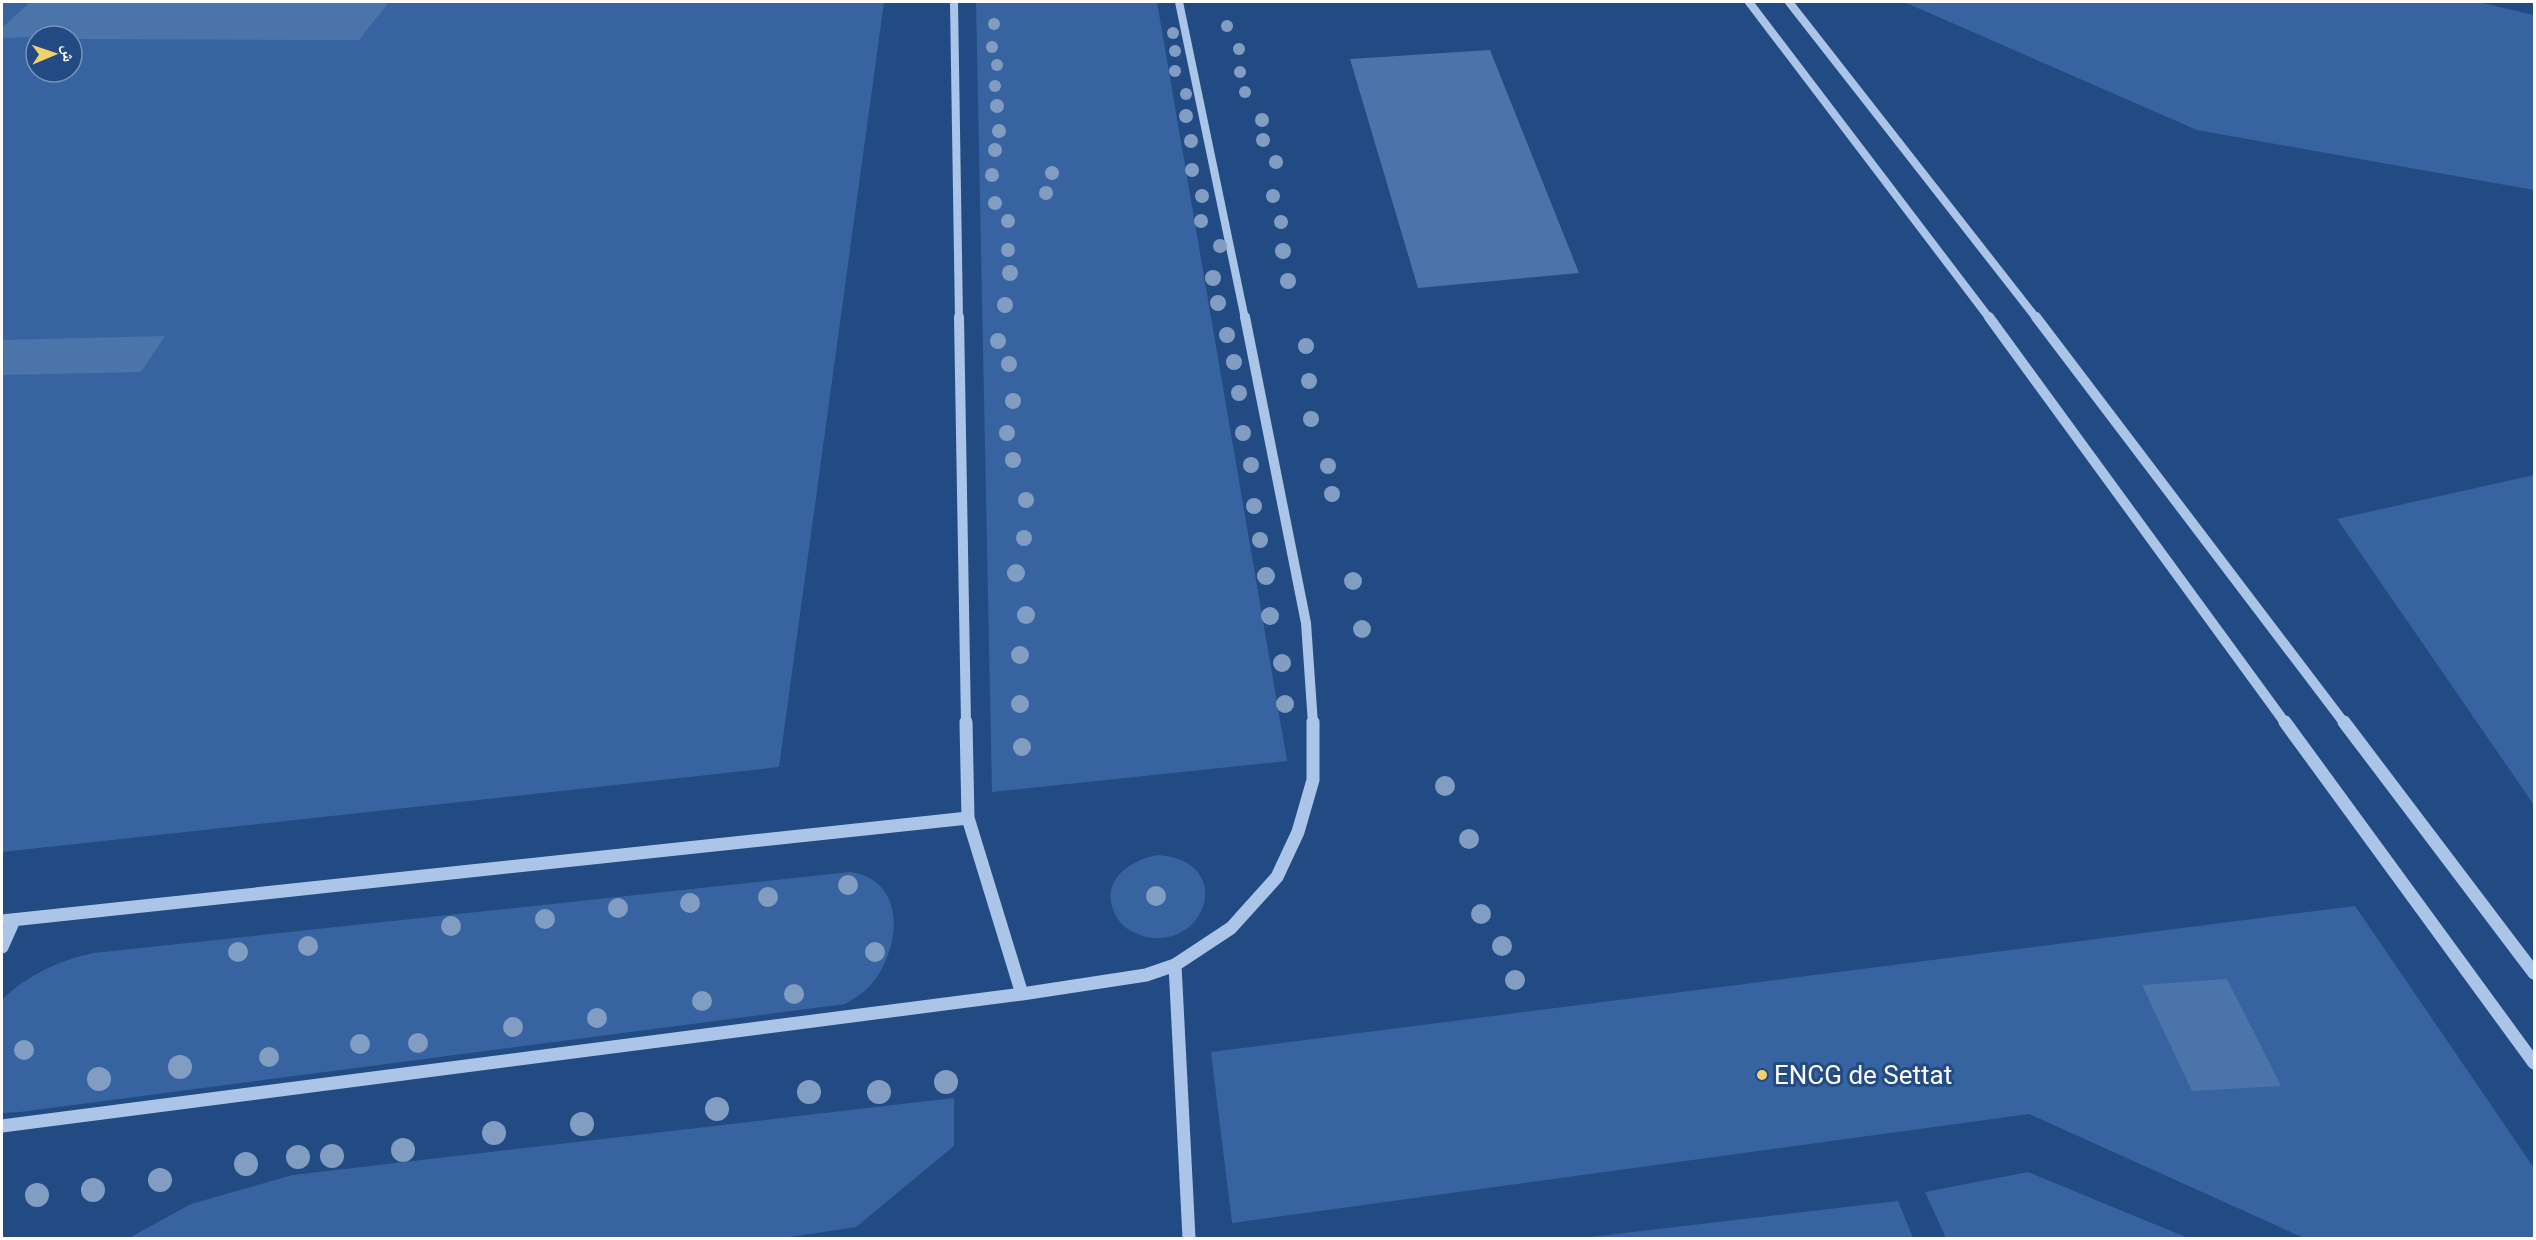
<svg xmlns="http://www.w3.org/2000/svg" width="2536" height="1240" font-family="Roboto,'Noto Naskh Arabic',sans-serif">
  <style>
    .green { fill: #3764a0; fill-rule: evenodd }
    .building { fill: #4b74ab }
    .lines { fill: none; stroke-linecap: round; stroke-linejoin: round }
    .minor-far2 { stroke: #abc5e8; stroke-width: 8 }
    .minor-far1 { stroke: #abc5e8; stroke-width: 10 }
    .minor { stroke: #abc5e8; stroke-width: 13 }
    .tree { fill: #829dc2 }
    .poi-dot { fill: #f3d06e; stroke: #234b83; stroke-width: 2 }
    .labels { text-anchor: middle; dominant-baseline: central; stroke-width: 6; stroke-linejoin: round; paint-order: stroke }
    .near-poi-label { font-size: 26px; fill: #fff; stroke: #234b83; text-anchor: start }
  </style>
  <rect width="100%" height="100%" fill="#234b83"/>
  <path class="green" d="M2,2H884L779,767L2,852ZM36,36H72V72H36Z
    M976,2H1157L1287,761L992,792Z
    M1904,2H2478L2534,15V190L2197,130Z
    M2534,475V805L2337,519Z
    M1158,855C1238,861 1205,953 1143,936C1135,933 1125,929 1120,922C1095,887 1124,861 1158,855Z
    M850,872C905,880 901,941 877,977C869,989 857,997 845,1004L20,1112L2,1113V1000C27,975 60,960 94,953Z
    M2355,906L2534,1168V1238H2304L2029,1114L1232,1223L1211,1052Z
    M954,1098V1146L856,1227L784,1238H129L191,1204L293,1175Z
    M2028,1172L2188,1238H1946L1925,1192Z
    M1898,1201L1913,1238H1582Z"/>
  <path class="building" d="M30,2H389L359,40L72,39V36L2,38V28Z
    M1490,50L1579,273L1418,288L1350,59Z
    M165,336L141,372L2,375V340Z
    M2227,979L2281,1086L2192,1091L2142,985Z"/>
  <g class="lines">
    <path class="minor-far2" d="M954,2L959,319
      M1179,2L1245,319
      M1749,2L1990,319
      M1789,2L2037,319"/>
    <path class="minor-far1" d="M959,317L966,724
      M1245,317L1306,623L1313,724
      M1989,317L2286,724
      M2036,317L2345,724"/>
    <path class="minor" d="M966,722L968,818L1022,994
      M2285,722L2534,1063
      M2344,722L2534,973
      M2,921L968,818
      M2,947L14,920
      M1175,965L1189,1238
      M2,1126L1022,994L1146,975L1175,965L1231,928L1277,877L1298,832L1313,780V722"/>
  </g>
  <g class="tree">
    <circle cx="994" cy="24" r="6"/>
    <circle cx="1227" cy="26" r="6"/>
    <circle cx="1173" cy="33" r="6"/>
    <circle cx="992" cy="47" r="6"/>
    <circle cx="1239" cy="49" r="6"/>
    <circle cx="1175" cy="51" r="6"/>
    <circle cx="997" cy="65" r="6"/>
    <circle cx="1175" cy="71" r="6"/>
    <circle cx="1240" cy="72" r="6"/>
    <circle cx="995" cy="86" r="6"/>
    <circle cx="1245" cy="92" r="6"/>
    <circle cx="1186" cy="94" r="6"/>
    <circle cx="997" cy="106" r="7"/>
    <circle cx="1186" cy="116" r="7"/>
    <circle cx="1262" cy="120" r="7"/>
    <circle cx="999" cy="131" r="7"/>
    <circle cx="1263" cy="140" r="7"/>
    <circle cx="1191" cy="141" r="7"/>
    <circle cx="995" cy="150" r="7"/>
    <circle cx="1276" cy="162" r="7"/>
    <circle cx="1192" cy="170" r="7"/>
    <circle cx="1052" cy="173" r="7"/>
    <circle cx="992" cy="175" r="7"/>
    <circle cx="1046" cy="193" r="7"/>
    <circle cx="1202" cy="196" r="7"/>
    <circle cx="1273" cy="196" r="7"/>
    <circle cx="995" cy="203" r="7"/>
    <circle cx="1008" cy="221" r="7"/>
    <circle cx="1201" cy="221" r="7"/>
    <circle cx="1281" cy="222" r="7"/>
    <circle cx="1220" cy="246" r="7"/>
    <circle cx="1008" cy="250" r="7"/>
    <circle cx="1283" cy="251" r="8"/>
    <circle cx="1010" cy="273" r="8"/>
    <circle cx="1213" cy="278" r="8"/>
    <circle cx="1288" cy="281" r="8"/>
    <circle cx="1218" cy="303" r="8"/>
    <circle cx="1005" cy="305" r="8"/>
    <circle cx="1227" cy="335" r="8"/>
    <circle cx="998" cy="341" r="8"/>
    <circle cx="1306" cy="346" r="8"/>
    <circle cx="1234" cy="362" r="8"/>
    <circle cx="1009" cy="364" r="8"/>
    <circle cx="1309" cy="381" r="8"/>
    <circle cx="1239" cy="393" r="8"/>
    <circle cx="1013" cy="401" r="8"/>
    <circle cx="1311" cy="419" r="8"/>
    <circle cx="1007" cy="433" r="8"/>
    <circle cx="1243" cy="433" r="8"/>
    <circle cx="1013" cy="460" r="8"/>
    <circle cx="1251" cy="465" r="8"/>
    <circle cx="1328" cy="466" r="8"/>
    <circle cx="1332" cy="494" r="8"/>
    <circle cx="1026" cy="500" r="8"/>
    <circle cx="1254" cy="506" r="8"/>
    <circle cx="1024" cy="538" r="8"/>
    <circle cx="1260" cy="540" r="8"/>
    <circle cx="1016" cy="573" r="9"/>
    <circle cx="1266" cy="576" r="9"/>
    <circle cx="1353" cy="581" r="9"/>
    <circle cx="1026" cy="615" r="9"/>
    <circle cx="1270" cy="616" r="9"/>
    <circle cx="1362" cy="629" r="9"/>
    <circle cx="1020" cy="655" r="9"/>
    <circle cx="1282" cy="663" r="9"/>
    <circle cx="1020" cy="704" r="9"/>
    <circle cx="1285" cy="704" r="9"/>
    <circle cx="1022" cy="747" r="9"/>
    <circle cx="1445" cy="786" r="10"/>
    <circle cx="1469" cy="839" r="10"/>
    <circle cx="848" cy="885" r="10"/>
    <circle cx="1156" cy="896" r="10"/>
    <circle cx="768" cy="897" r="10"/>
    <circle cx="690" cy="903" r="10"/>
    <circle cx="618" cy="908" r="10"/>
    <circle cx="1481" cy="914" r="10"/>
    <circle cx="545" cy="919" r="10"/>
    <circle cx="451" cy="926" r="10"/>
    <circle cx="308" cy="946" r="10"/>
    <circle cx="1502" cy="946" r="10"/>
    <circle cx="238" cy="952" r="10"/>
    <circle cx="875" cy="952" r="10"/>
    <circle cx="1515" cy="980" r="10"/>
    <circle cx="794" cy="994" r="10"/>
    <circle cx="702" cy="1001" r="10"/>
    <circle cx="597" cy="1018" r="10"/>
    <circle cx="513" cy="1027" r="10"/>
    <circle cx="418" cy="1043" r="10"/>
    <circle cx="360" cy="1044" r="10"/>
    <circle cx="24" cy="1050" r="10"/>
    <circle cx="269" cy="1057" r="10"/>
    <circle cx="180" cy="1067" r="12"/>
    <circle cx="99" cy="1079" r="12"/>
    <circle cx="946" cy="1082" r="12"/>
    <circle cx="809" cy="1092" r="12"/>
    <circle cx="879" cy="1092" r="12"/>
    <circle cx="717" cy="1109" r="12"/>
    <circle cx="582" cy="1124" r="12"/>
    <circle cx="494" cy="1133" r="12"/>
    <circle cx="403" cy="1150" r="12"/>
    <circle cx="332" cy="1156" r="12"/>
    <circle cx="298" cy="1157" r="12"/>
    <circle cx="246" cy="1164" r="12"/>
    <circle cx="160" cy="1180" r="12"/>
    <circle cx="93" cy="1190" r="12"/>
    <circle cx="37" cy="1195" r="12"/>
  </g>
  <circle class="poi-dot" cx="1762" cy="1075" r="6"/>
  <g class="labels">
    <g class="near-poi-label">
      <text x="1774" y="1075">ENCG de Settat</text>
    </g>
  </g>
  <rect width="2536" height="1240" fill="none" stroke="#ffffff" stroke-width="6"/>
  <g transform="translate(54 54) rotate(88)"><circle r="28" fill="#234b83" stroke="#7b93b5" stroke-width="1.5"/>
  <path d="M0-4.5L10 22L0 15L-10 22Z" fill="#f3d06e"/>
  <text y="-9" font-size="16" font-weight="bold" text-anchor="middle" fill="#ffffff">ش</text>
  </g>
</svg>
